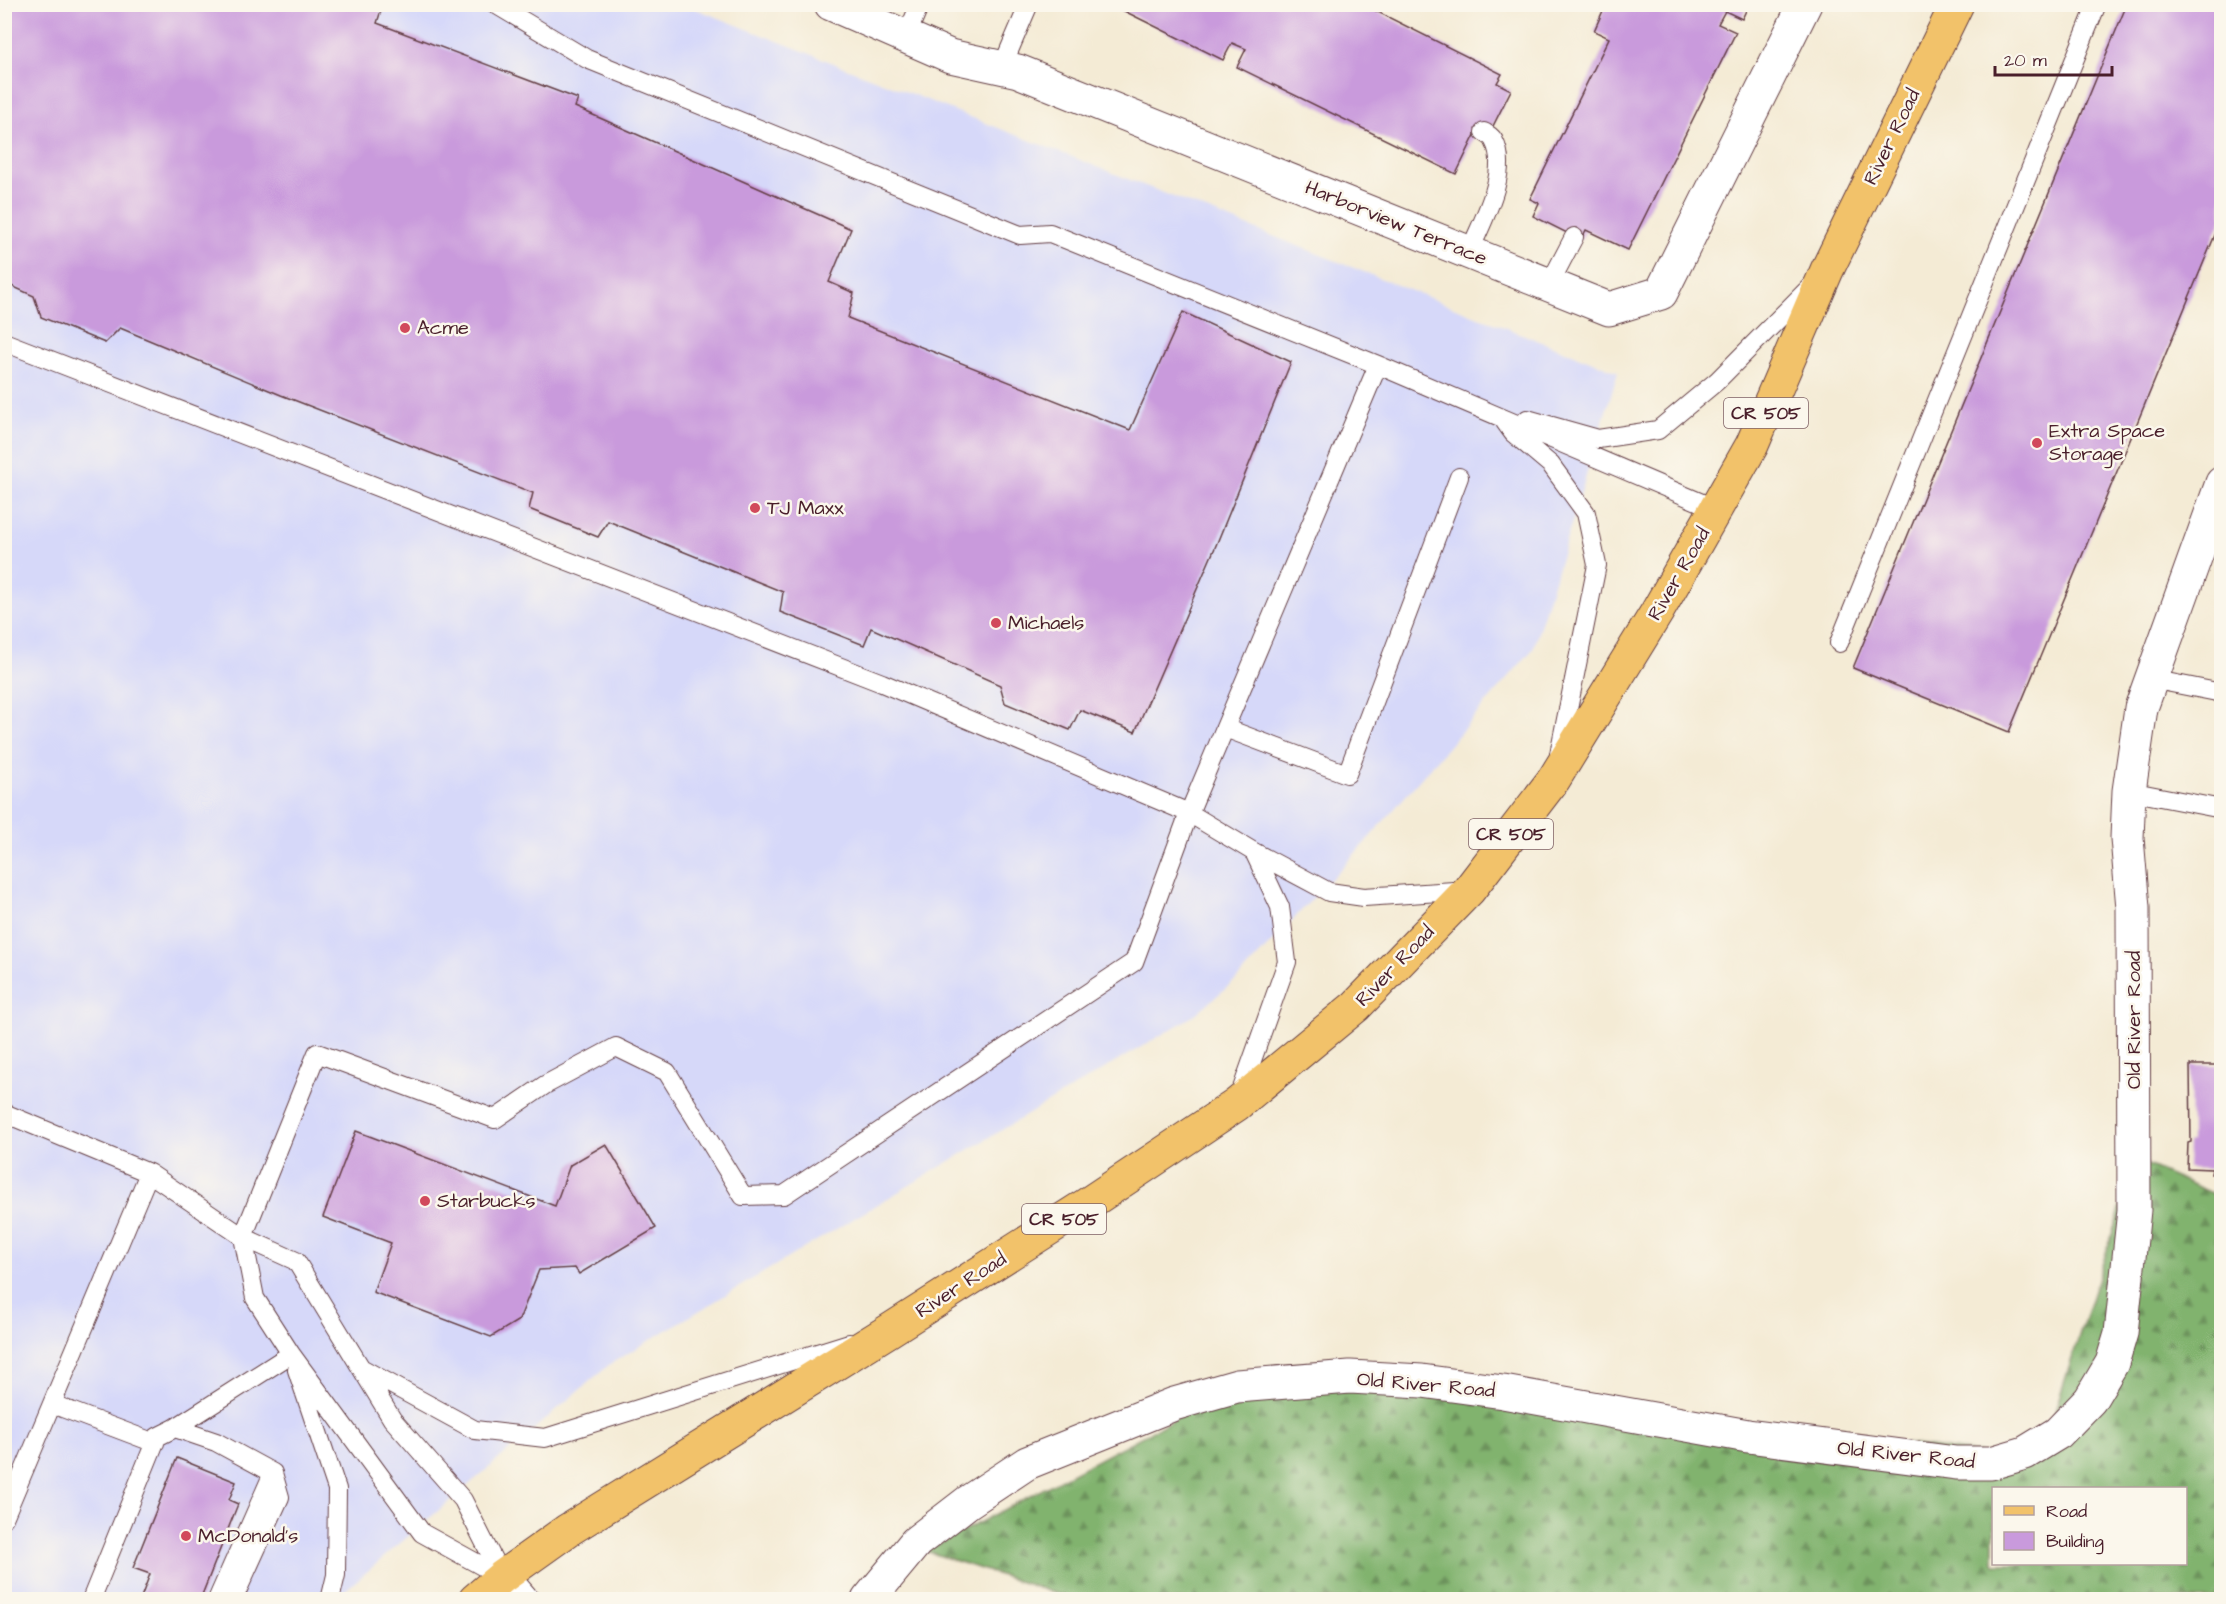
<svg xmlns="http://www.w3.org/2000/svg" width="2226" height="1604" font-family="'Architects Daughter',sans-serif">
  <style>
    .built { fill: #d6d8f9 }
    .forest { fill: url(#forest-firs); stroke: #66694c; stroke-width: 1.5; fill-rule: evenodd }
    .building { fill: #c99adc }
    .lines { fill: none; stroke-linecap: round; stroke-linejoin: round }
    .service-casing { stroke: #643e44; stroke-width: 20 }
    .minor-casing { stroke: #643e44; stroke-width: 35 }
    .primary-casing { stroke: #643e44; stroke-width: 35 }
    .service { stroke: #fff; stroke-width: 18 }
    .minor { stroke: #fff; stroke-width: 33 }
    .primary { stroke: #f2c26a; stroke-width: 33 }
    .poi-dot { fill: #d1495b; stroke: #fbf7ec; stroke-width: 2 }
    .labels { text-anchor: middle; dominant-baseline: central; stroke-width: 5; stroke-linejoin: round; paint-order: stroke }
    .shield { fill: #fbf7ec; stroke: #7f6065; stroke-width: 1.5 }
    .shield-label { font-size: 18px; font-weight: bold; fill: #4a1f2b }
    .street-label { font-size: 20px; fill: #4a1f2b; stroke: #fbf7ec }
    .poi-label { font-size: 20px; fill: #4a1f2b; stroke: #fbf7ec; text-anchor: start }
  </style>
  <defs>
    <pattern id="forest-firs" width="22" height="20" patternUnits="userSpaceOnUse" patternTransform="scale(1.5)"><rect width="22" height="20" fill="#81b36e"/><path d="M5 1l3.5 6h-7zM16 11l3.5 6h-7z" fill="#6c915b"/></pattern>
  </defs>
  <rect width="100%" height="100%" fill="#fbf7ec"/>
  <filter id="ink" filterUnits="userSpaceOnUse"><feTurbulence type="fractalNoise" baseFrequency=".0167" numOctaves="2"/><feDisplacementMap in="SourceGraphic" scale="12" xChannelSelector="R" yChannelSelector="G"/><feConvolveMatrix kernelMatrix="1 2 1 2 8 2 1 2 1" color-interpolation-filters="sRGB"/></filter>
  <filter id="wash" filterUnits="userSpaceOnUse"><feTurbulence type="fractalNoise" baseFrequency=".008" numOctaves="4" result="noise"/><feDisplacementMap in="SourceGraphic" scale="24" xChannelSelector="R" yChannelSelector="G"/><feGaussianBlur stdDeviation="1.35" result="paint"/><feColorMatrix in="noise" values="0 0 0 0 0 0 0 0 0 0 0 0 0 0 0 0 0 1.4 0 .05"/><feComposite in="paint" operator="in"/></filter>
  <g filter="url(#wash)">
    <rect width="100%" height="100%" fill="#f4ebd5"/>
    <path class="built" d="M5,5H686L1618,372L1533,649L1363,845L1238,978L1193,1016L610,1364L335,1599L5,1600Z"/>
    <path class="forest" d="M2136,1160L2221,1197V1599L1076,1600L926,1551L1237,1386L1463,1387L2039,1461ZM1994,1488H2186V1564H1994Z"/>
    <g id="blocks">
      <path class="building" d="M5,4H383L377,23L578,99L575,107L851,229L829,282L854,293L848,318L1130,430L1183,312L1291,362L1217,543L1135,732L1080,710L1070,730L1005,703L1000,685L871,628L864,645L780,612L783,592L608,521L598,537L529,509L533,493L281,395L120,328L105,343L41,317L34,296L5,283Z
        M1110,4H1362L1502,74L1497,83L1511,90L1487,138L1476,133L1456,174L1237,67L1246,49L1232,43L1223,60Z
        M1606,4H1749L1742,19L1725,11L1718,24L1736,32L1628,250L1586,230L1581,240L1533,216L1539,203L1530,199L1609,38L1594,31Z
        M2127,4H2222V218L2009,732L1853,668Z
        M2190,1065H2222V1174H2211L2212,1169L2187,1168L2188,1143L2191,1142Z
        M356,1131L555,1206L570,1165L606,1144L656,1228L579,1274L575,1268L539,1270L519,1320L491,1337L373,1292L391,1243L323,1217Z
        M177,1458L236,1482L229,1500L238,1504L200,1600H140L150,1574L133,1568Z"/>
    </g>
  </g>
  <g filter="url(#ink)">
    <use href="#blocks" fill-opacity="0" stroke="#643e44" stroke-width="1.5"/>
    <g class="lines">
      <defs>
        <path id="service" d="M495,4L587,59L1020,235L1050,233L1378,365L1716,509
          M906,37L920,4
          M1002,67L1029,4
          M1469,253C1481,223 1511,172 1494,141C1493,137 1487,134 1484,132
          M1549,285L1574,237
          M4,342L882,683L1189,813L1254,852L1329,892L1364,897L1469,890
          M1527,419L1598,439L1658,430L1717,381L1813,284
          M1505,422L1513,433L1551,465L1586,513L1597,565L1559,754
          M1839,643L2097,4
          M2151,679L2222,693
          M1225,728L1347,774L1459,477
          M2129,791L2222,809
          M1239,1097L1287,962L1280,907L1254,852
          M4,1113L149,1173L243,1237L296,1261L392,1419L463,1500L502,1577
          M363,1369L475,1430L545,1438L849,1343
          M297,1370L337,1489L336,1575L330,1600
          M52,1404L155,1443
          M175,1428L216,1442L273,1473L280,1497L233,1600
          M4,1518L149,1173
          M502,1577L422,1533L291,1354L255,1298L243,1237L317,1053L495,1119L545,1085L616,1047L667,1072L743,1196L784,1195L1134,962L1189,813L1378,365
          M91,1600L157,1437L175,1428L291,1354
          M217,1600L273,1473"/>
        <path id="minor" d="M831,4L950,56L1018,71L1609,309L1661,293L1805,4
          M502,1577L522,1600
          M868,1600L916,1542L968,1502L1027,1463L1174,1404L1237,1386L1350,1377L1422,1381L1503,1392L1748,1436L1956,1463H1991L2025,1453L2058,1433L2090,1400L2112,1363L2121,1333L2134,1210L2133,908L2127,838L2129,791L2141,708L2222,483"/>
        <path id="primary" d="M475,1600L502,1577L568,1530L890,1330L1086,1205L1236,1105L1356,1006L1469,890L1554,779L1657,612L1752,445L1827,270L1957,4"/>
      </defs>
      <use href="#service" class="service-casing"/>
      <use href="#minor" class="minor-casing"/>
      <use href="#primary" class="primary-casing"/>
      <use href="#service" class="service"/>
      <use href="#minor" class="minor"/>
      <use href="#primary" class="primary"/>
    </g>
  </g>
  <g class="poi-dot">
    <circle cx="405" cy="328" r="6"/>
    <circle cx="2037" cy="443" r="6"/>
    <circle cx="755" cy="508" r="6"/>
    <circle cx="996" cy="623" r="6"/>
    <circle cx="425" cy="1201" r="6"/>
    <circle cx="186" cy="1536" r="6"/>
  </g>
  <g class="labels">
    <g class="shield">
      <rect x="1724" y="398" width="84" height="30" rx="4.5"/>
      <rect x="1469" y="819" width="84" height="30" rx="4.5"/>
      <rect x="1022" y="1204" width="84" height="30" rx="4.5"/>
    </g>
    <g class="shield-label">
      <text x="1766" y="413">CR 505</text>
      <text x="1511" y="834">CR 505</text>
      <text x="1064" y="1219">CR 505</text>
    </g>
    <g class="street-label">
      <text transform="translate(1892 137) rotate(-64)">River Road</text>
      <text transform="translate(1396 223) rotate(22)">Harborview Terrace</text>
      <text transform="translate(1679 574) rotate(-60)">River Road</text>
      <text transform="translate(1395 966) rotate(-46)">River Road</text>
      <text transform="translate(2134 1020) rotate(-90)">Old River Road</text>
      <text transform="translate(961 1285) rotate(-33)">River Road</text>
      <text transform="translate(1426 1385) rotate(5)">Old River Road</text>
      <text transform="translate(1906 1455) rotate(6)">Old River Road</text>
    </g>
    <g class="poi-label">
      <text x="417" y="328">Acme</text>
      <text x="2049" y="431">Extra Space<tspan x="2049" dy="23">Storage</tspan></text>
      <text x="767" y="508">TJ Maxx</text>
      <text x="1008" y="623">Michaels</text>
      <text x="437" y="1201">Starbucks</text>
      <text x="198" y="1536">McDonald's</text>
    </g>
  </g>
  <rect width="2226" height="1604" fill="none" stroke="#fbf7ec" stroke-width="24"/>
  <rect x="1992" y="1487" width="195" height="78" fill="#fbf7ec" stroke="#b4a19f" stroke-width="1.5"/>
  <rect x="2004" y="1506" width="30" height="9" fill="#f2c26a" stroke="#b4a19f" stroke-width="1.5"/>
  <text x="2046" y="1517" font-size="18" fill="#4a1f2b">Road</text>
  <rect x="2004" y="1532" width="30" height="18" fill="#c99adc" stroke="#b4a19f" stroke-width="1.5"/>
  <text x="2046" y="1547" font-size="18" fill="#4a1f2b">Building</text>
  <path d="M1995 66v9h117v-9" fill="none" stroke="#4a1f2b" stroke-width="3"/>
  <text x="2004" y="66" font-size="18" fill="#4a1f2b" stroke="#fbf7ec" stroke-width="4.5" paint-order="stroke">20 m</text>
</svg>
